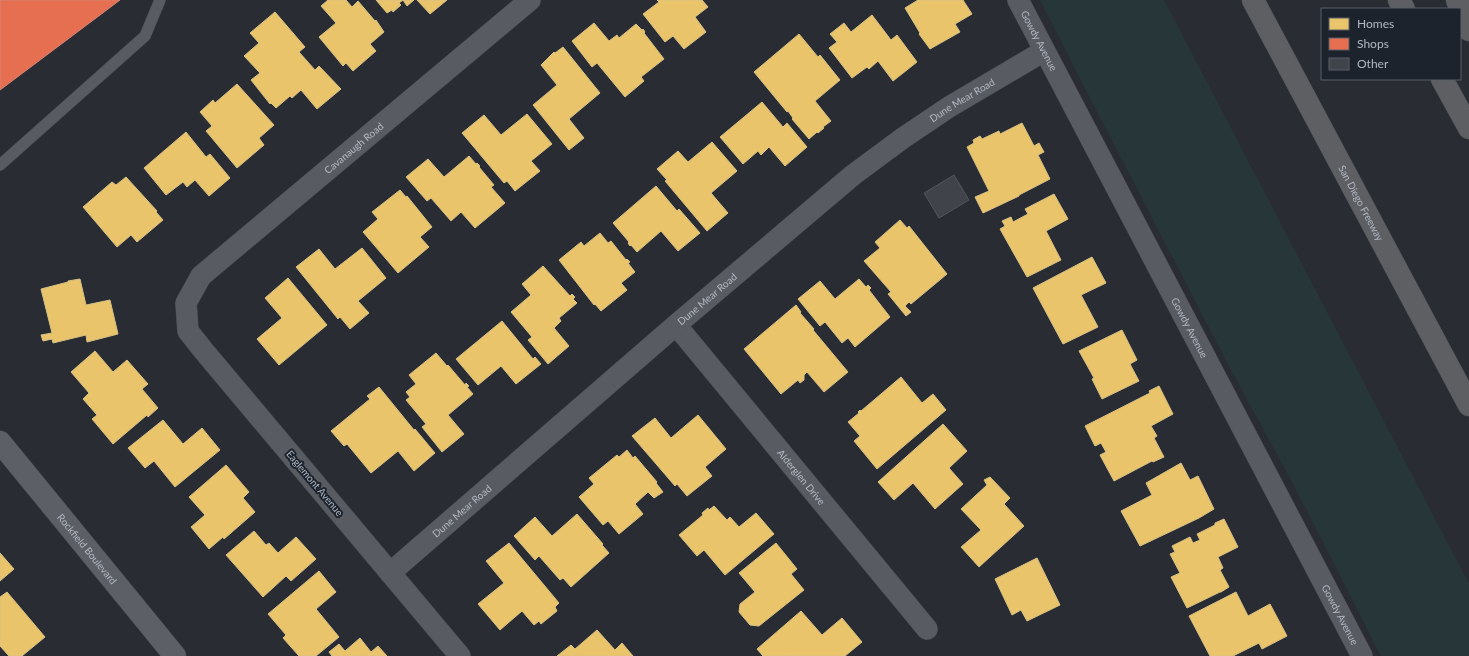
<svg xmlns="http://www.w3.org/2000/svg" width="1469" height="656" font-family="Lato,sans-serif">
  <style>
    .green { fill: #273739 }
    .homes { fill: #e9c46a; stroke: #d8c185 }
    .shops { fill: #e76f51; stroke: #d78574 }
    .building { fill: #40444a; stroke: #50545b }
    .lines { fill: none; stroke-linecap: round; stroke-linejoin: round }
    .service-casing { stroke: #46494e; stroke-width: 12 }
    .minor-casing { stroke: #46494e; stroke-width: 22 }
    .secondary-casing { stroke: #46494e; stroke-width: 23 }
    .motorway-casing { stroke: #45494f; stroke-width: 23 }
    .service { stroke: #585b61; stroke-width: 11 }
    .minor { stroke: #585b61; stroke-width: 21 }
    .secondary { stroke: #5c6066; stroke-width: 22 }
    .motorway { stroke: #5d5f62; stroke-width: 22 }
    .labels { text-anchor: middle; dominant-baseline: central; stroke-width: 4; stroke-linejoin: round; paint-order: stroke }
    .street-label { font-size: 10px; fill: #b2b9c4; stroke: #1c232d }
  </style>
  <rect width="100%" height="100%" fill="#292d33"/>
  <path class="green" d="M1040,0H1164L1469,584V656H1381L1299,495L1230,368L1075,69Z"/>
  <path class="homes" d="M328,0H346L352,7L358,1L375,21L376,20L384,32L370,44L376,51L353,71L346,63L343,66L319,37L336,23L321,6Z
    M376,0H414L407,6L403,0L399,3L401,5L393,12L392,10L387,13Z
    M417,0H447L430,14Z
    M657,0H702L708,7L695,17L706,32L684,49L673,36L665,42L643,14L659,2Z
    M918,0H963L972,14L955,24L960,32L930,49L919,34L920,33L905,8Z
    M275,12L305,47L299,52L315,70L319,66L341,89L317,109L301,90L292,98L290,96L276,108L271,103L270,104L251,80L260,73L244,56L259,43L250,33Z
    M872,15L891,40L897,35L917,62L893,81L878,61L869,69L867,67L852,78L829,48L837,42L830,34L844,23L851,32Z
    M594,23L609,41L617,35L619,38L636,24L642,30L643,29L645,32L644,33L664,59L641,77L644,81L625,97L597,63L592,67L572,41Z
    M799,34L818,57L820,55L840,80L815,101L831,121L823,127L824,128L818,133L817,132L809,139L792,119L793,118L788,111L787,112L754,72Z
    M563,47L600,93L569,119L584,138L569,150L533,105L557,85L541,65L554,52L555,53Z
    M237,84L274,125L259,138L264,145L237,168L206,131L212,126L200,112L213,100L215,103Z
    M762,102L783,127L787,123L807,147L785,166L769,147L761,155L758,151L743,164L720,137Z
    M527,114L552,144L531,161L540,171L515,191L507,181L504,183L462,133L484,115L501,135Z
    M1022,123L1034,146L1039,143L1044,152L1038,155L1050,179L1019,195V196L983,213L975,197L989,191L967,147L974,143L973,140L980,136L982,139L999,131L1000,134Z
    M186,132L206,157L210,154L230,178L209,196L195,180L187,187L183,182L166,195L144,168Z
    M712,142L737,171L711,193L728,213L707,231L665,181L667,180L657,169L678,151L688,162Z
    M469,156L476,164L477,163L480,166L479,167L494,185L491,187L505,203L475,228L461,212L451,221L431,198L427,201L406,177L428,159L444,177Z
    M126,177L157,211L156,212L163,220L137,242L131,235L117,247L83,207L112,182L116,185Z
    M656,186L677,211L679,209L700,233L678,251L661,231L637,252L631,245L630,246L628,243L629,242L613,223Z
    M400,190L406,197L407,196L432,227L420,237L429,247L398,273L363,232L378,219L372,212Z
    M1054,194L1068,219L1046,231L1061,260L1027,277L1000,229L1005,226L1002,221L1011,217L1013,222L1028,214L1025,209Z
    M900,220L907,228L909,226L947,274L911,304L909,302L905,306L911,312L906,316L888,294L891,292L864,261L880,248L875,242Z
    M600,233L608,243L611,241L626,260L627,259L630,262L628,263L635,272L621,283L627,290L601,311L595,304L594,305L559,260L581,242L584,246Z
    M362,248L386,278L358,301L369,313L350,329L340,317L338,319L296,267L319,249L335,269Z
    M1092,257L1106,283L1081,295L1098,327L1063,344L1033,288Z
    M543,266L570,296L572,294L575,297L573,299L577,303L559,318L561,321L554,328L569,346L548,364L528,340L532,337L511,312L531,295L522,284Z
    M288,278L327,325L279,365L257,339L282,318L265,298Z
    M80,279L86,305L110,300L118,334L87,342L86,335L53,343L52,339L43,341L41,335L52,333L41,289L68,282V281Z
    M859,279L866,287L868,285L871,288L869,290L890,317L855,347L848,338L842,343L825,322L820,326L798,299L820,281L835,299Z
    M796,305L801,312L800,313L814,329L813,330L848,372L824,392L807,372L804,375V380L800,383L798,380L781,394L744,349Z
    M502,321L533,359L535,357L541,364L516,384L501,366L478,385L456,359Z
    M1122,330L1137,360L1130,364L1139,381L1102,399L1092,379L1094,378L1079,351Z
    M95,351L113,372L127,360L148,384L142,389L158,408L148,417L147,415L113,444L92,419L97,415L83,399L89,393L71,372Z
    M436,353L447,366L448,365L465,385L466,383L469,386L467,387L473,394L448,415L464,434L442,452L422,427L426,424L406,400L410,397L406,392L416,384L409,375Z
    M901,377L922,403L933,394L946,410L877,469L854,441L860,436L848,422L859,413L858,412L860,410L861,411Z
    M1159,386L1173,414L1151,426L1157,436L1154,438L1164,457L1153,462L1152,461L1114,481L1100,455L1106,452L1101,443L1095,446L1085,426L1150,393L1149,391Z
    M379,387L414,430L415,429L435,453L414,471L398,451L371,473L347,444L344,446L331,431L370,399L367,396Z
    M698,415L726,449L705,467L712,476L687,496L677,484L675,486L632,436L655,418L671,438Z
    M163,420L183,444L202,428L220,450L175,487L154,461L145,468L128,448Z
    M943,424L967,451L949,468L963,484L935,509L913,483L894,500L878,482Z
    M627,450L633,458L635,456L657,482L656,483L663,492L654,498L648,492L635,504L643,514L619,534L608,521L603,525L579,497L594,484L589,478L617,455L619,457Z
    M1181,463L1190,480L1198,476L1214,509L1199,518L1140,546L1121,511L1152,495L1146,483Z
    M226,465L249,492L243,498L255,512L224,539L223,537L209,549L191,527L205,515L189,497Z
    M990,477L1010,498L1004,504L1024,526L979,567L961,547L981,530L961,509L987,485L984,480Z
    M714,506L727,520L730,517L739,527L756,513L774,534L725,575L704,550L697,556L679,535L703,515L702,513L708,508L709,510Z
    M577,514L603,544L602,545L609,553L571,587L563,578L560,580L539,556L535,560L514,536L535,517L552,536Z
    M1224,519L1238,547L1218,557L1223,568L1220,570L1229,587L1221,592H1220L1187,608L1171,577L1180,573L1170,554L1175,552L1172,546L1190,537L1193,543L1200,540L1197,534L1215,525V523Z
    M254,531L266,545L269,543L278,553L296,537L316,559L291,581L286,576L263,597L226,555Z
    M509,543L559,603L555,607L557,611L541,624L539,621L534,625L522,611L500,630L478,604L504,583L486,561Z
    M776,543L797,569L791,574L804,590L759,626L750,625L739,612L740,604L755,592L739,573Z
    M0,553L14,569L0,581Z
    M1037,558L1060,605L1027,621L1021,610L1012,615L995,579Z
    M319,571L336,592L316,609L339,637L316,656H299L283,638L286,635L268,614Z
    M7,592L45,637L22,656H9L0,646V597Z
    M1236,592L1248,616L1270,604L1287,636L1262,649L1259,643L1233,656H1210L1189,616Z
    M801,611L822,635L842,618L862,642L845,656H791L790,655L789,656H763L757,649Z
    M597,630L615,650L622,643L633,656H557L571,645L575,649Z
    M360,638L371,652L378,646L387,656H332L329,652L339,644L345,651Z"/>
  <path class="shops" d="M0,0H120L0,90Z"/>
  <path class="building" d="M954,175L969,200L939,218L924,193Z"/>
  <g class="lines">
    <defs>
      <path id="service" d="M0,165L145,36L160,0"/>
      <g id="minor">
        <path id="s1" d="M1018,0L1362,656"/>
        <path id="s2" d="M676,325L927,629"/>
        <path id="s3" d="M390,573L676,325L853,175L903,138L949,107L1044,51"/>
        <path id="s4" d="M460,656L203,350L188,331L186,303L201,276L530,0"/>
      </g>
      <g id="secondary">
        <path id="s5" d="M0,442L175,656"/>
      </g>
      <g id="motorway">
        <path id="s6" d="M1253,0L1469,405"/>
        <path d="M1399,0L1404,9"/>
        <path d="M1457,0L1469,30"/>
        <path d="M1442,79L1469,128"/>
      </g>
    </defs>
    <use href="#service" class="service-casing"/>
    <use href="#minor" class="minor-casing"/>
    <use href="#secondary" class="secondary-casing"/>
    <use href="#motorway" class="motorway-casing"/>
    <use href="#service" class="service"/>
    <use href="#minor" class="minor"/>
    <use href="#secondary" class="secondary"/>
    <use href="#motorway" class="motorway"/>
  </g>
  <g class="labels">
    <g class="street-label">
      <text stroke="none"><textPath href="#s1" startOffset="46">Gowdy Avenue</textPath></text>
      <text stroke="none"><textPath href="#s3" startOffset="743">Dune Mear Road</textPath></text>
      <text stroke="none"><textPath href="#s4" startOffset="682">Cavanaugh Road</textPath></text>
      <text stroke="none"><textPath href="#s6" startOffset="230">San Diego Freeway</textPath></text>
      <text stroke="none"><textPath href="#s3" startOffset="419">Dune Mear Road</textPath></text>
      <text stroke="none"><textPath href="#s1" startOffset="370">Gowdy Avenue</textPath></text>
      <text stroke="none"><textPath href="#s2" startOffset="197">Alderglen Drive</textPath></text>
      <text transform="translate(315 483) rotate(50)">Eaglemont Avenue</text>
      <text stroke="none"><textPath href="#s3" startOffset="95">Dune Mear Road</textPath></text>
      <text stroke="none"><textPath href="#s5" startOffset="138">Rockfield Boulevard</textPath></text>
      <text stroke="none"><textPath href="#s1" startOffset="694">Gowdy Avenue</textPath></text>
    </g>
  </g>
  <rect x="1321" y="8" width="140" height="72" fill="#1c232d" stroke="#585f69"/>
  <rect x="1329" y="18" width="20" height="12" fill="#e9c46a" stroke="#585f69"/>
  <text x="1357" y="28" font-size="12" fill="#b2b9c4">Homes</text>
  <rect x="1329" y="38" width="20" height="12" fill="#e76f51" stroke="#585f69"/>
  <text x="1357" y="48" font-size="12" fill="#b2b9c4">Shops</text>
  <rect x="1329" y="58" width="20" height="12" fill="#40444a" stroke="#585f69"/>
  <text x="1357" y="68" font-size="12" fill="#b2b9c4">Other</text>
</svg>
